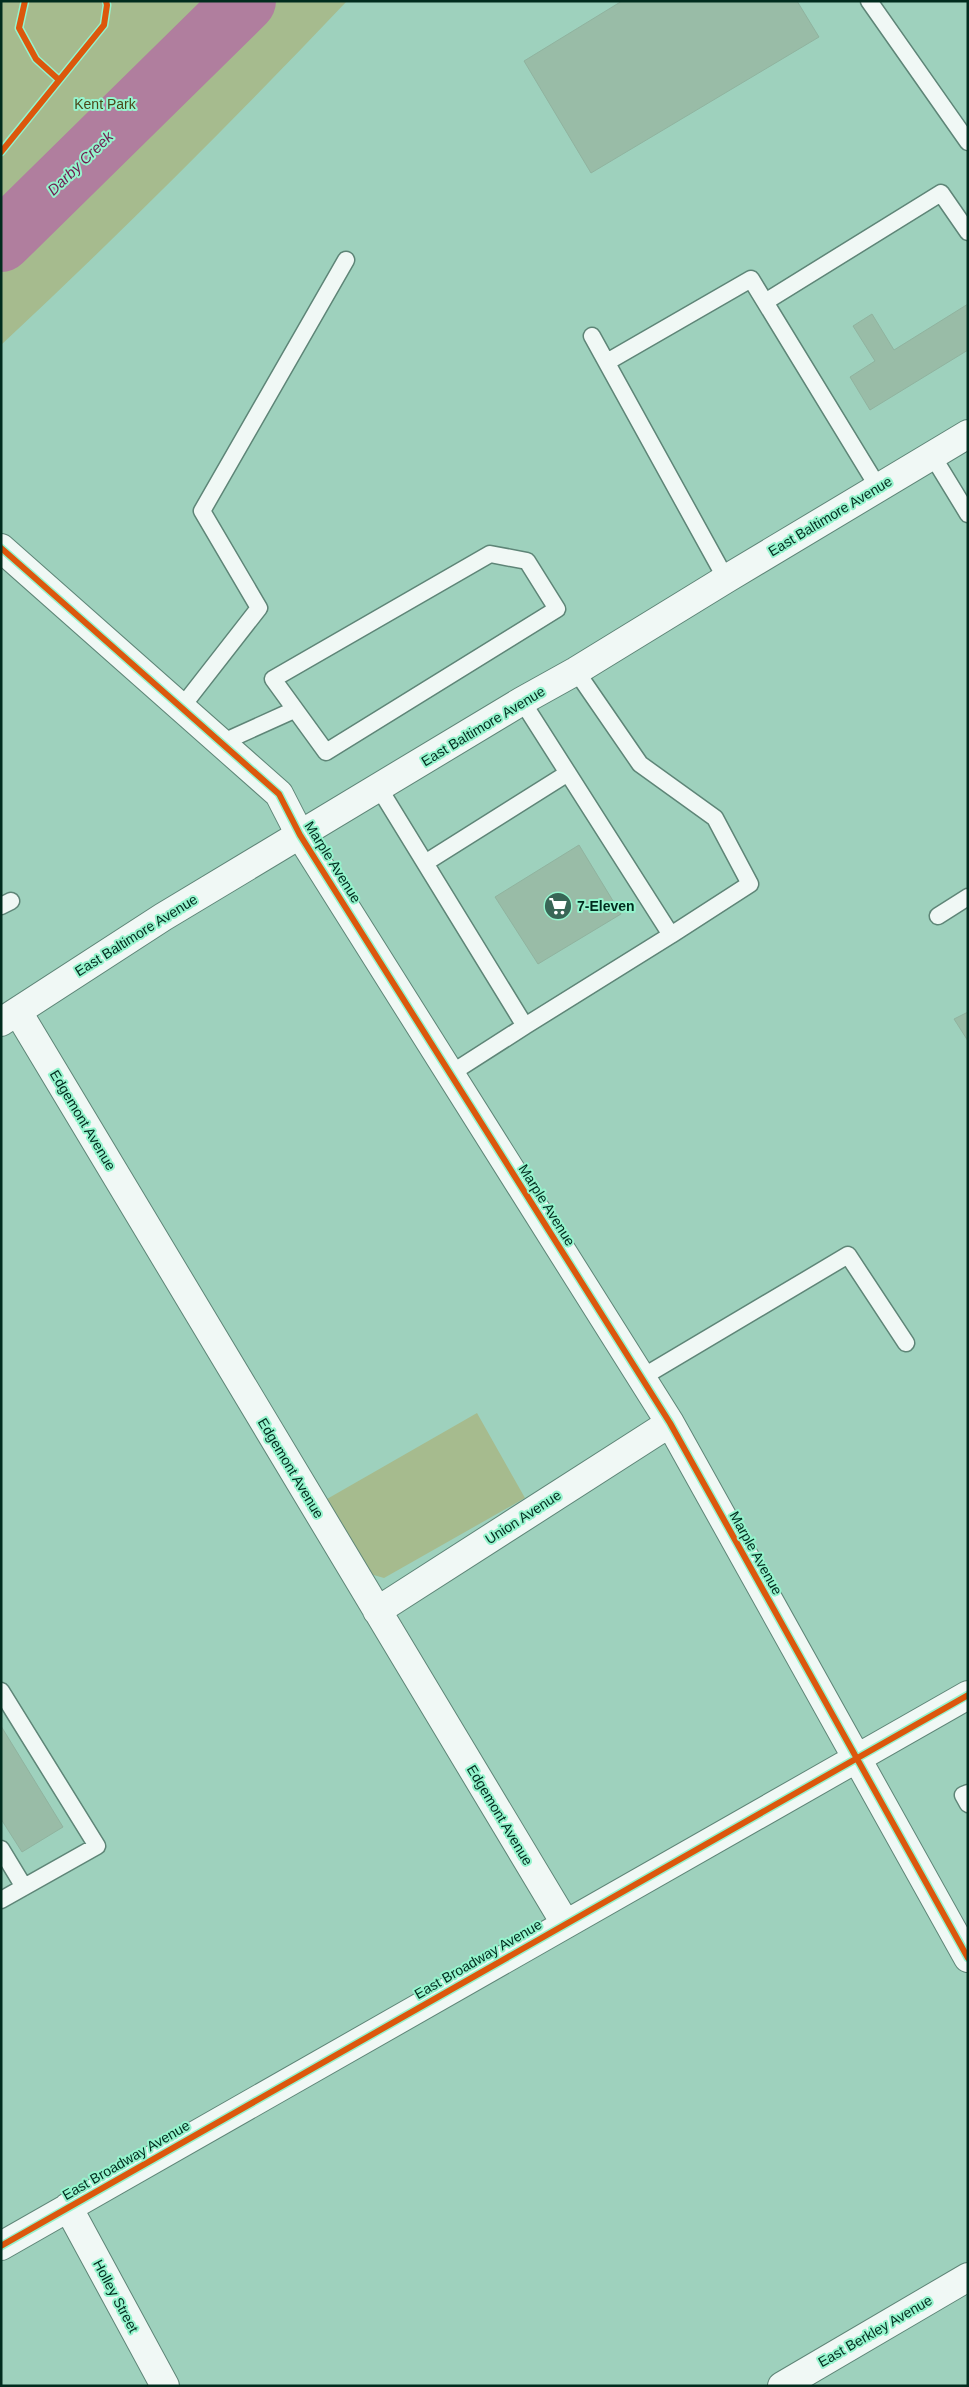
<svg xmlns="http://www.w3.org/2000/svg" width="969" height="2387" font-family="Helvetica,sans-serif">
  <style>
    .green { fill: #a6bb8e }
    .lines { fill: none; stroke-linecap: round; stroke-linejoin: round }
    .river { stroke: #b07e9e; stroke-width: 62 }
    .building { fill: #99bca7; stroke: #90b39f }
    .service-casing { stroke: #5e8577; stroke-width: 19 }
    .minor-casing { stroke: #5e8577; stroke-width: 30 }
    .primary-casing { stroke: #5e8577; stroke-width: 30 }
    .service { stroke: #f0f8f5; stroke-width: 16 }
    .minor { stroke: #f0f8f5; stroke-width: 28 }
    .primary { stroke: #f0f8f5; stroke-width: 28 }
    .cycleway-casing { stroke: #95f4cd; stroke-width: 9 }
    .cycleway { stroke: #dc570d; stroke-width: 6 }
    .labels { text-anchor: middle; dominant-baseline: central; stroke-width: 4; stroke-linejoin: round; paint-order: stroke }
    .park-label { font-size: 14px; fill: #4b481a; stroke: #95f4cd }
    .street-label { font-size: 14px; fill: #012c1e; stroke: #95f4cd }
    .poi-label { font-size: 14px; font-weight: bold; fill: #012c1e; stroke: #95f4cd; text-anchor: start }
    .water-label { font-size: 15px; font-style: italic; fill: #701b51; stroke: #95f4cd }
  </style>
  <rect width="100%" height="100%" fill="#9ed1bd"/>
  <path class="green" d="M1,1H347C235,119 120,234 1,345Z
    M477,1413L525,1498L384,1578L370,1574L327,1499Z"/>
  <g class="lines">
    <path class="river" d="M1,241L245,1"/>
  </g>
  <path class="building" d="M622,1H797L819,37L591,173L524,61Z
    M968,304V350L870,410L850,377L875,361L853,326L872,314L894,350Z
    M579,845L621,914L538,964L495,897Z
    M968,1012V1041L954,1019Z
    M1,1726L63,1827L22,1852L1,1819Z"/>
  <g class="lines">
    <defs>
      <path id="service" d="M869,1L968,142
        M765,302L941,193L968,232
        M592,336L726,579
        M607,362L751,279L878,487
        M932,455L968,514
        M490,554L527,561L557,609L326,752L273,679Z
        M576,671L640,764L715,818L750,884L671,935
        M181,708L259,608L202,511L346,260
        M221,743L294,710
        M379,788L525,1026L671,935L522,701
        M425,863L568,773
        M1,906L11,901
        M938,916L968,897
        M450,1074L525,1026
        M641,1378L848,1255L906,1343
        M1,1691L97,1846L1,1900
        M968,1793L963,1795L968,1804
        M1,1849L24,1887"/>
      <path id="minor" d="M1,548L279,794L300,835L670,1423L968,1958
        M18,1012L565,1923
        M377,1611L670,1423
        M68,2207L165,2386
        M1,2246L968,1695
        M782,2386L968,2277"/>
      <path id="primary" d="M1,1022L163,917L522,701L576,671L726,579L968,434"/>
    </defs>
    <use href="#service" class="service-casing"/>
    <use href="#minor" class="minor-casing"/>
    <use href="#primary" class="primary-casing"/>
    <use href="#service" class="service"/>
    <use href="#minor" class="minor"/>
    <use href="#primary" class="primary"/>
    <defs>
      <path id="cycleway" d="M25,1L19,28L36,59L58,79
        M1,152L104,25L107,5L106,1
        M1,548L279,794L300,835L670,1423L968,1958
        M1,2246L968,1695"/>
    </defs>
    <use href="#cycleway" class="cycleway-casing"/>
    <use href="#cycleway" class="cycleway"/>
  </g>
  <defs>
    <symbol id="supermarket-disc" viewBox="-11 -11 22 22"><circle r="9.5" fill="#386656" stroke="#95f4cd"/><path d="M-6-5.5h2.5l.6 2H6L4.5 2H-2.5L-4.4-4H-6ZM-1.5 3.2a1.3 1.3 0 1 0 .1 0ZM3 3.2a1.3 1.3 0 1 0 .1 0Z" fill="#fff"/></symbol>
  </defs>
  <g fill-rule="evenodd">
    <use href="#supermarket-disc" x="542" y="890" width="32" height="32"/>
  </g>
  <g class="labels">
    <g class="park-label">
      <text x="105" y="104">Kent Park</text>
    </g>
    <g class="street-label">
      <text transform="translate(830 516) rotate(-31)">East Baltimore Avenue</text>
      <text transform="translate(483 726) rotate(-31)">East Baltimore Avenue</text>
      <text transform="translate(333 862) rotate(58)">Marple Avenue</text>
      <text transform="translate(136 935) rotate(-32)">East Baltimore Avenue</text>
      <text transform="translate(83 1120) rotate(59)">Edgemont Avenue</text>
      <text transform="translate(547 1205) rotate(58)">Marple Avenue</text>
      <text transform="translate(291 1468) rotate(59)">Edgemont Avenue</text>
      <text transform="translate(523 1517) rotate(-33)">Union Avenue</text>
      <text transform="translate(756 1553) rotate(61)">Marple Avenue</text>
      <text transform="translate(500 1815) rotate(59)">Edgemont Avenue</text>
      <text transform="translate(478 1959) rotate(-30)">East Broadway Avenue</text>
      <text transform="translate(126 2160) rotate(-30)">East Broadway Avenue</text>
      <text transform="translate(116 2296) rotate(62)">Holley Street</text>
      <text transform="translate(875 2331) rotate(-30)">East Berkley Avenue</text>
    </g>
    <g class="poi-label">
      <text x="577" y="906">7-Eleven</text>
    </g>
    <g class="water-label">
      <text transform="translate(80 163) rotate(-44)">Darby Creek</text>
    </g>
  </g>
  <rect width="969" height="2387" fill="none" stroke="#012c1e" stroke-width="5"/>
</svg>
